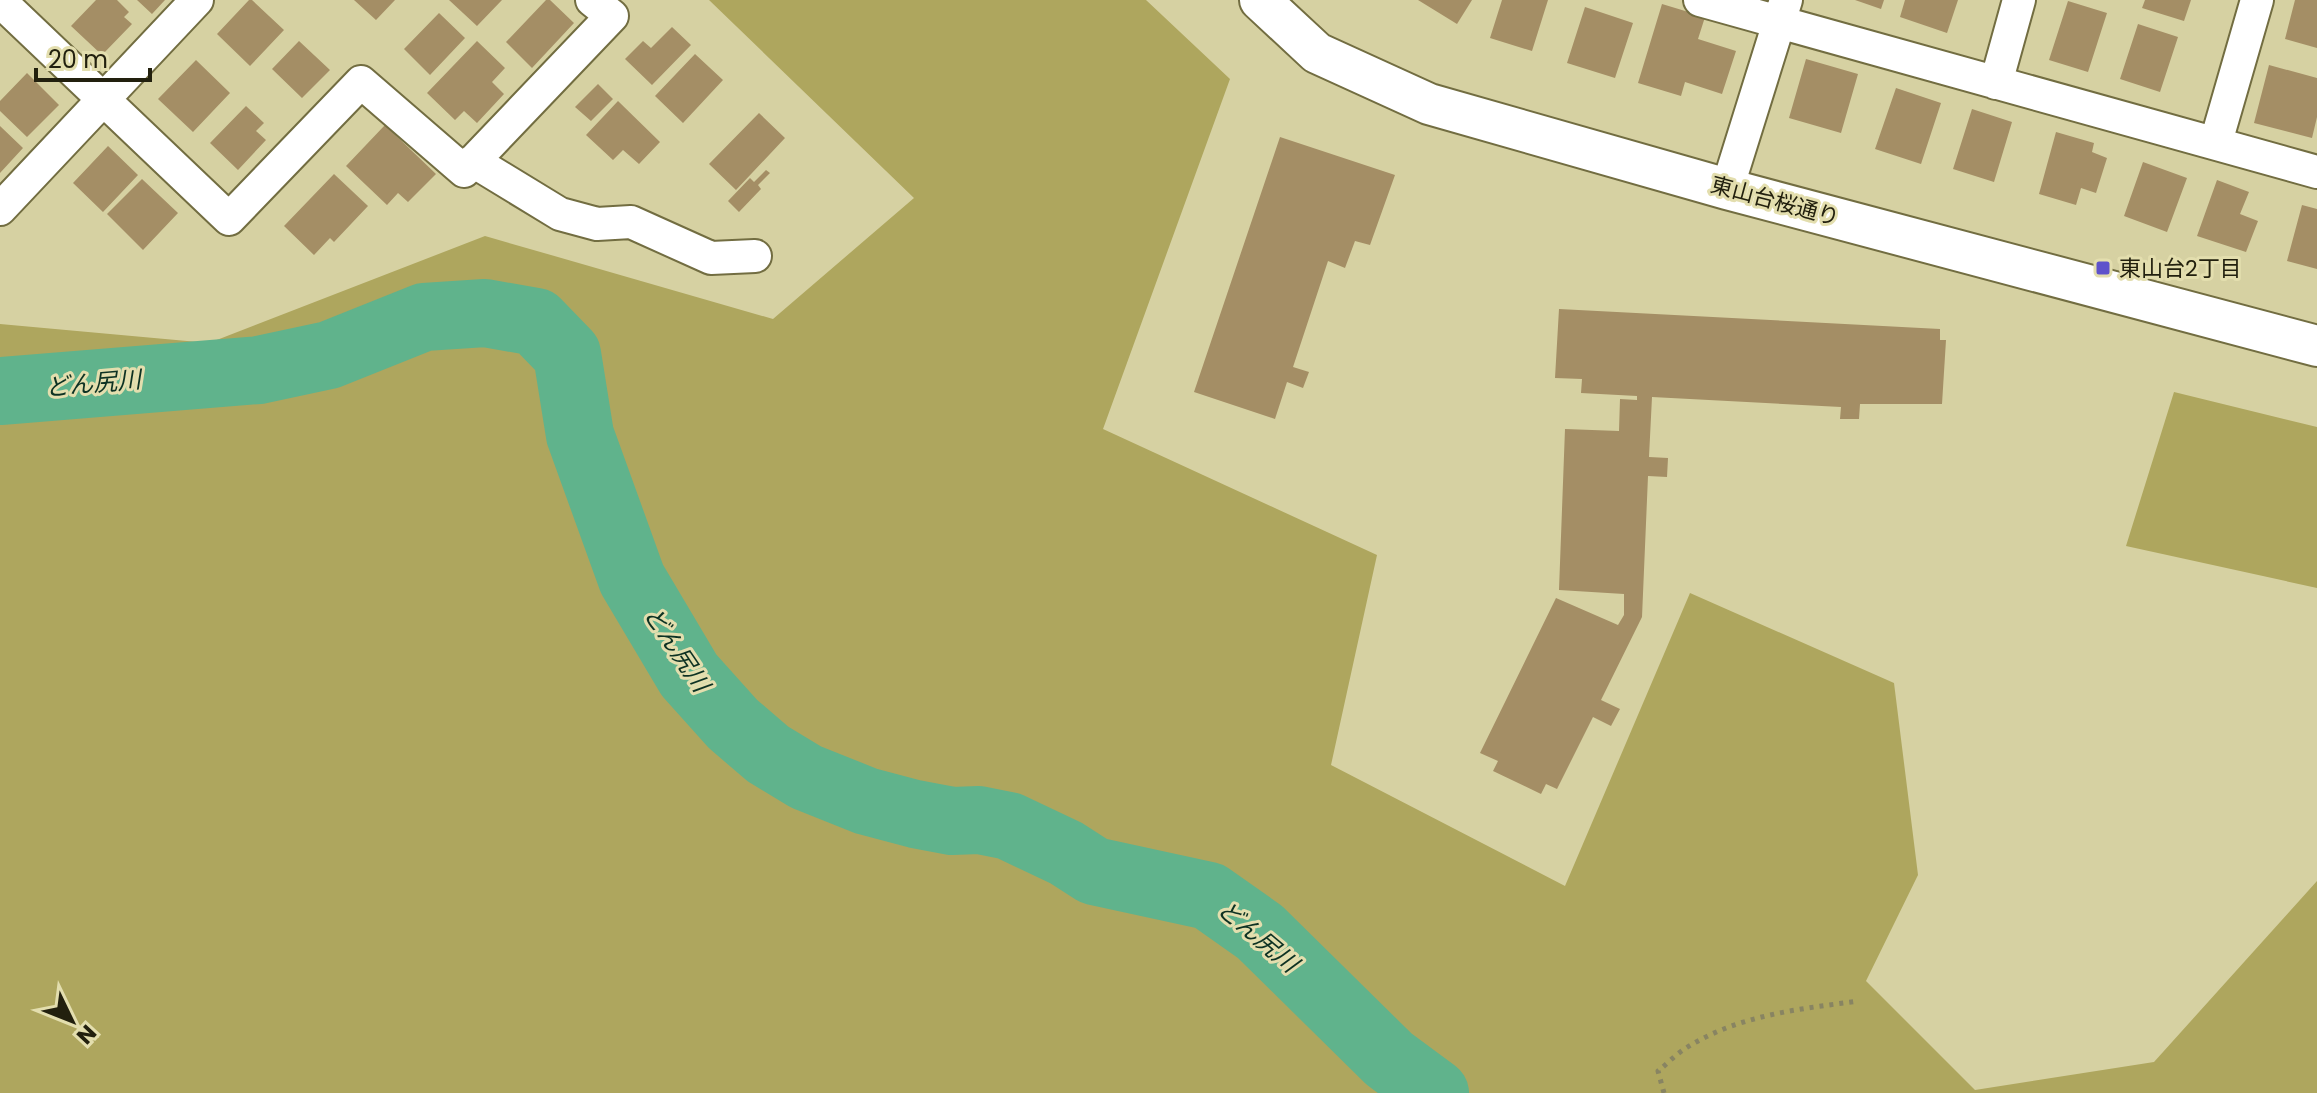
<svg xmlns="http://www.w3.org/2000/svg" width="2317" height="1093" font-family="Poppins,'Noto Sans JP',sans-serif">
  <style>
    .green { fill: #aea65e }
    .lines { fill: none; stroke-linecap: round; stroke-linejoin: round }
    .river { stroke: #60b38c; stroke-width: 68 }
    .building { fill: #a48e65 }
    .minor-casing { stroke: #726d41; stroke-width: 36 }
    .tertiary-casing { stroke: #726d41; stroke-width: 44 }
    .path { stroke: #888462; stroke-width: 5; stroke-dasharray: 4 6; stroke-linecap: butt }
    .minor { stroke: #fff; stroke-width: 32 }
    .tertiary { stroke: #fff; stroke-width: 40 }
    .poi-dot { fill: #5e52cb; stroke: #e3deae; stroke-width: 3 }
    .labels { text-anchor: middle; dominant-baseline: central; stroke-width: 6; stroke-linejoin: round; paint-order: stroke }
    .street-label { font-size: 22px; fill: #22200e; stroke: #e3deae }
    .poi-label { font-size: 22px; fill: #22200e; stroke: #e3deae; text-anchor: start }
    .water-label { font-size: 24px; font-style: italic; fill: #0d3223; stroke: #e3deae }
  </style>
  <rect width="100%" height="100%" fill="#d6d1a2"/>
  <path class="green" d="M709,0H1146L1230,79L1103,429L1377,555L1331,765L1565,886L1690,593L1894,683L1918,875L1866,981L1975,1090L2154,1062L2317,881V1093H0V324L209,343L485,236L773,319L914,198Z
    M2174,392L2317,427V588L2126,546Z"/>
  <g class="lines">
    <path class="river" d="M0,391L259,370L329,355L424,317L485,313L536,322L567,354L580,435L632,579L689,675L733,724L768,754L806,777L866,801L915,814L952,821L979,820L1009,826L1066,853L1094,871L1209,896L1260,932L1389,1059L1435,1093"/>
  </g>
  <path class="building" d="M96,0H117L129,12L124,17L132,24L102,55L71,26Z
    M137,0H165L152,14Z
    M249,0H252L284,30L250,66L217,34Z
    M354,0H395L376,20Z
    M449,0H502L477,26Z
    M546,0H550L574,23L532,68L506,42Z
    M1418,0H1472L1457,24Z
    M1502,0H1548L1532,51L1490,38Z
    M1855,0H1884L1881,9Z
    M1905,0H1958L1947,33L1900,17Z
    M2145,0H2191L2184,21L2142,8Z
    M2295,0H2317V48L2285,39Z
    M2068,1L2107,13L2088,72L2049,60Z
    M1662,4L1705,17L1698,39L1736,51L1722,94L1685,82L1681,96L1638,83Z
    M1585,7L1633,23L1615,78L1567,63Z
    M439,13L465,38L430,75L404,49Z
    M2138,24L2178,37L2160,92L2120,79Z
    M672,27L691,45L652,85L625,59L643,41L651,48Z
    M299,41L330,70L302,98L272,69Z
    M477,41L505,68L492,82L504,94L477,123L464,111L455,120L427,93Z
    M695,54L723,80L683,123L655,96Z
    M1806,59L1858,74L1841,133L1789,118Z
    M196,60L230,93L193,132L158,99Z
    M2269,65L2317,78V117L2312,138L2254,123Z
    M27,73L59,105L27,137L0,111V101Z
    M598,84L613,99L591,121L575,107Z
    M1896,88L1941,103L1921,164L1875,149Z
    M618,101L660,142L639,164L623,150L613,160L586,135Z
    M246,106L264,123L256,131L266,140L238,170L210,143Z
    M1972,109L2012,122L1994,182L1953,169Z
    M759,113L785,138L736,190L709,164Z
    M385,125L436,174L408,202L398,193L387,205L346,166Z
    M0,126L23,148L0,173Z
    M2056,132L2094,143L2092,152L2107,158L2096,193L2081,188L2076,205L2039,194Z
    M1280,137L1395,175L1370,245L1355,241L1345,268L1328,261L1293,367L1309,372L1303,388L1287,382L1275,419L1194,392Z
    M108,146L138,175L103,212L73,183Z
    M2143,162L2187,178L2167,232L2124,216Z
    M766,170L770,173L758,185L761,189L739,212L728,201L750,178L754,182Z
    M334,174L368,206L334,242L330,238L314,255L284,226Z
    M142,179L178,213L143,250L107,214Z
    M2217,180L2249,192L2240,214L2258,221L2246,252L2197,236Z
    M2302,205L2317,209V269L2287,261Z
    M1559,309L1940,329V340H1946L1942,404H1860L1859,419H1840L1841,407L1652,397L1649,457L1668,458L1667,477L1648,476L1642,617L1601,700L1620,709L1611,726L1593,717L1557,789L1546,784L1541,794L1493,771L1498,761L1480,753L1556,598L1618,625L1624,615V594L1559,590L1565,429L1619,431L1620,399L1637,400V396L1581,393L1582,379L1555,378Z"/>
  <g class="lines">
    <defs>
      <path id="minor" d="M1700,0L2317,172
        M0,1L229,219L361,82L464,171L612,16L592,0
        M1996,83L2019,0
        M2216,142L2257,0
        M473,161L560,214L597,224L631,222L711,258L755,256
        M1727,189L1786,0
        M0,209L197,0"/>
      <path id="tertiary" d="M1260,0L1317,53L1429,104L1727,189L2317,346"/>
    </defs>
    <use href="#minor" class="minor-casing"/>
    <use href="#tertiary" class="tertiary-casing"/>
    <path class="path" d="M1664,1093L1658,1071C1667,1064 1676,1054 1686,1048C1738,1015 1799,1009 1859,1001"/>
    <use href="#minor" class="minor"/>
    <use href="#tertiary" class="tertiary"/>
  </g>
  <rect class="poi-dot" x="2095" y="260" width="16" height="16" rx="4"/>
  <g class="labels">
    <g class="street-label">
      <text transform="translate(1775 201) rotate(15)">東山台桜通り</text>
    </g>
    <g class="poi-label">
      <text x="2119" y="268">東山台2丁目</text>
    </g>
    <g class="water-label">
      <text transform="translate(93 383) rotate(-5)">どん尻川</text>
      <text transform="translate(677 649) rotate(56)">どん尻川</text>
      <text transform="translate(1258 936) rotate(40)">どん尻川</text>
    </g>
  </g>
  <g transform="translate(72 1021) rotate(133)" stroke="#e3deae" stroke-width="6" paint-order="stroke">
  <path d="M0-6L14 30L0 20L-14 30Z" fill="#22200e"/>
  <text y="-12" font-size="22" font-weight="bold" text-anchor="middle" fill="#22200e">N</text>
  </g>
  <path d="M36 68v12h114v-12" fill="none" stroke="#22200e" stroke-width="4"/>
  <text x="48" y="68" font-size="24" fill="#22200e" stroke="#e3deae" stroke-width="6" paint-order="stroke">20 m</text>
</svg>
